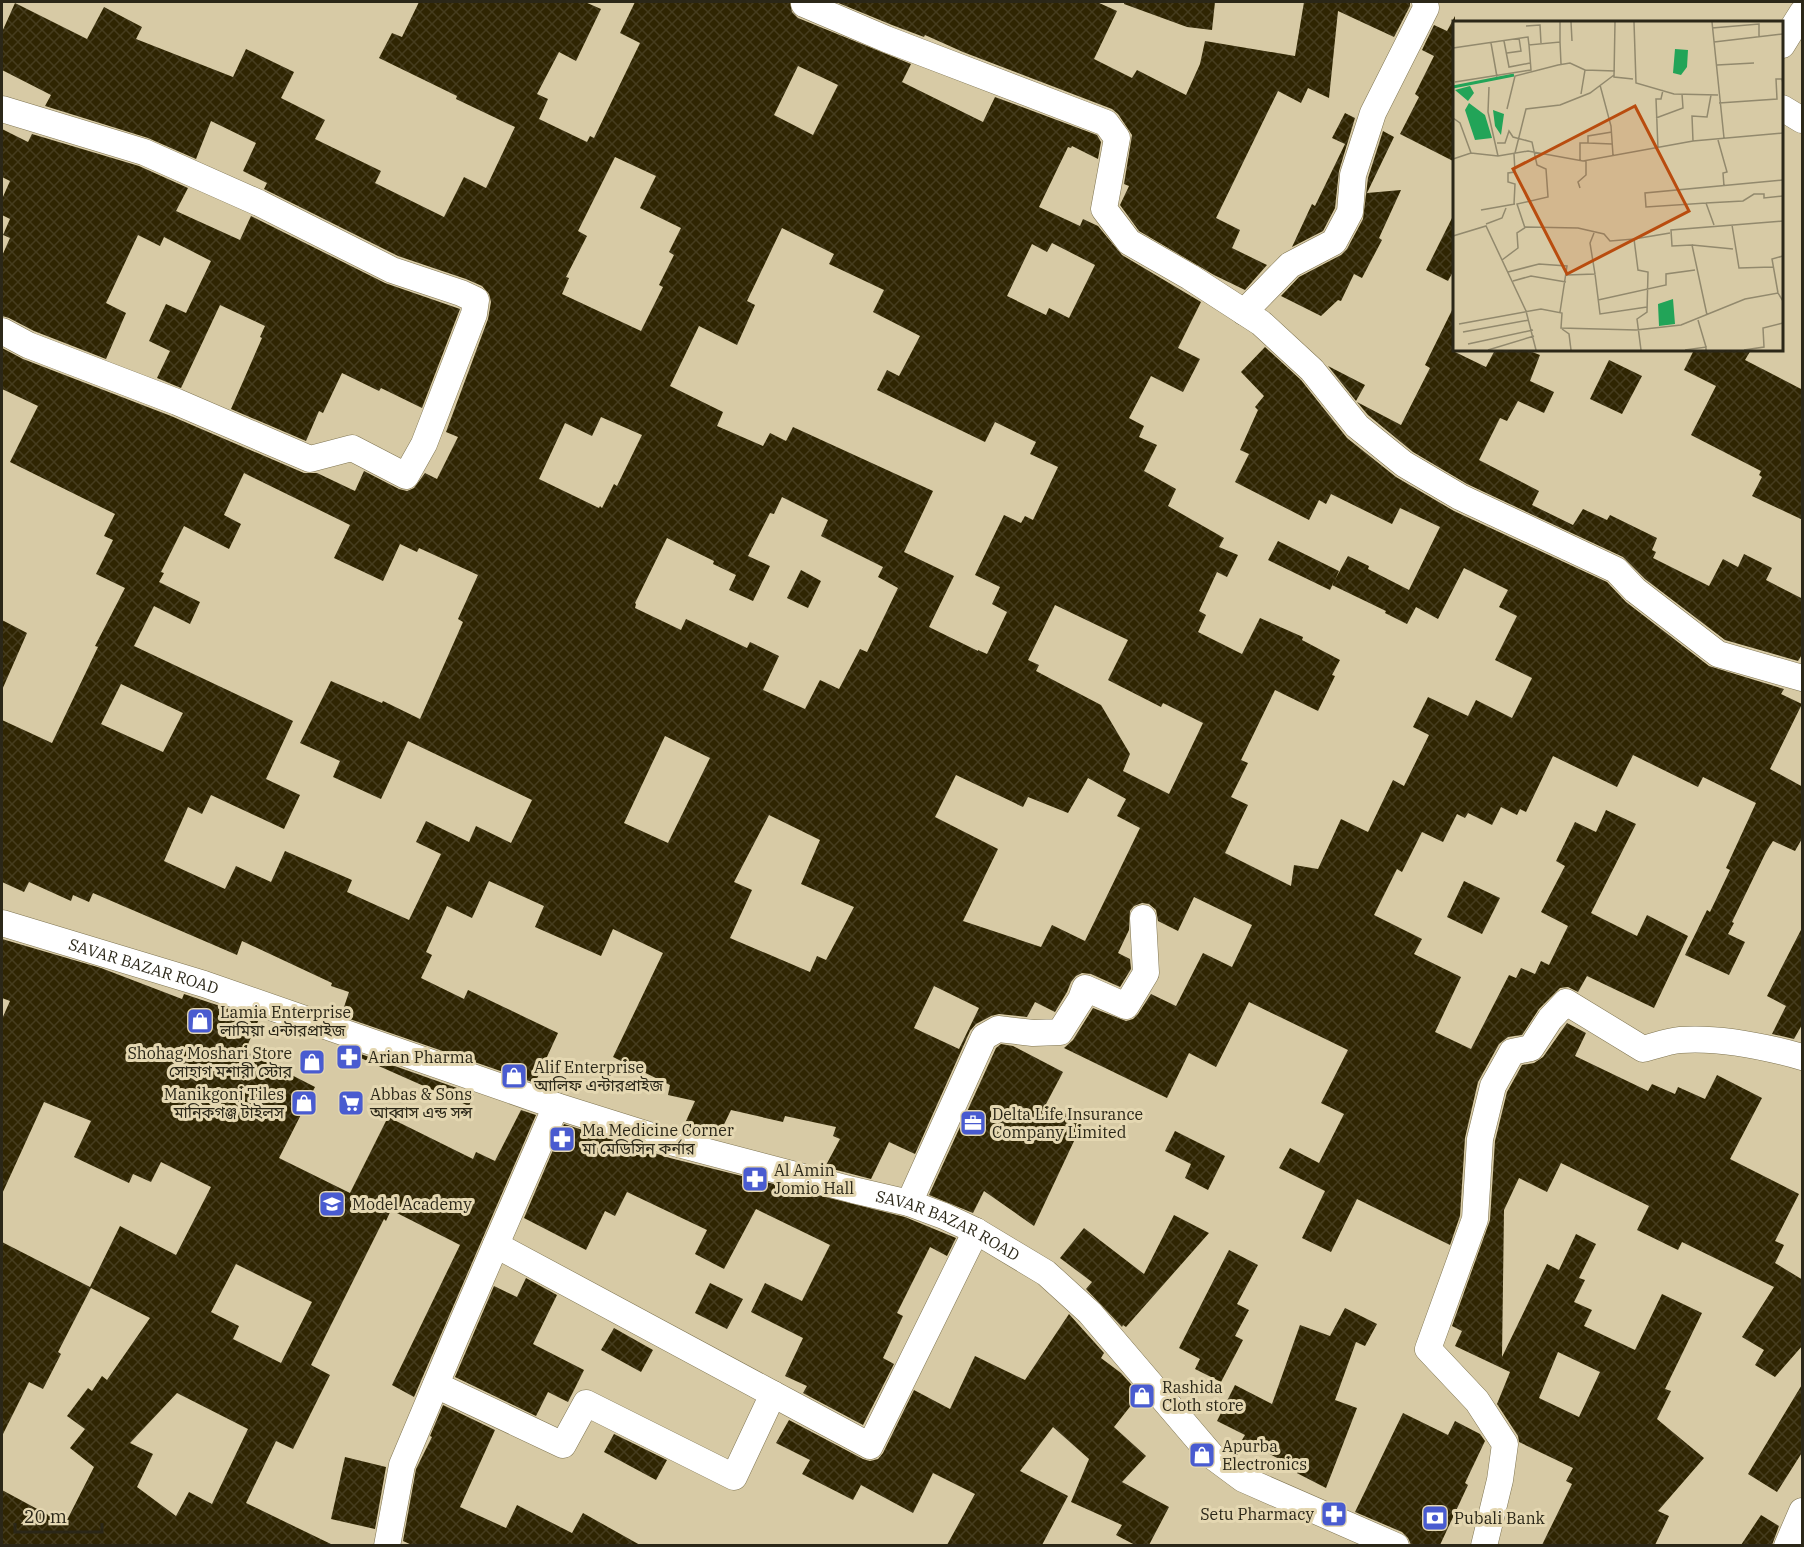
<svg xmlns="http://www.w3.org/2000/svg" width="1804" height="1547" font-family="'IBM Plex Serif','Noto Sans Bengali',serif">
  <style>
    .building { fill: url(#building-cross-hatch); fill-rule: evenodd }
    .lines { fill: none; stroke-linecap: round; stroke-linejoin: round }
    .minor-casing { stroke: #7f7450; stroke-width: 27 }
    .minor { stroke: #fff; stroke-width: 26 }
    .labels { text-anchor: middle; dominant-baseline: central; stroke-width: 6; stroke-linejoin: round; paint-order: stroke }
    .street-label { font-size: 16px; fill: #2b2718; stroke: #e4d7b1 }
    .poi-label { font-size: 16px; fill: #2b2718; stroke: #e4d7b1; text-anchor: start }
    .inset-river { fill: none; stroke: #22a458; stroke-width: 3 }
    .inset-road { fill: none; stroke: #92896d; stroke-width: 1.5 }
    .view { fill: #b94c0f; fill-opacity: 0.15; stroke: #b94c0f; stroke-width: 3 }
    .inset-edge { fill: none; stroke: #2b2718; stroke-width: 3 }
  </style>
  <defs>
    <pattern id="building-cross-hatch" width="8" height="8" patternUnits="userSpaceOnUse" patternTransform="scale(1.5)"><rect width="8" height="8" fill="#2f2502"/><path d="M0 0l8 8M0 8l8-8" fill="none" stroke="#453c1e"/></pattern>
  </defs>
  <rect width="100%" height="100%" fill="#d7caa5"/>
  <path class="building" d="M419,2H585L601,9L576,61L559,52L537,94L548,99L539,119L587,142L590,136L594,138L640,43L620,33L635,2H790L792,12L798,18L911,64L902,82L983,122L995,97L1097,135L1101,142L1098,159L1072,146L1071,148L1068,147L1039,207L1080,226L1083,219L1098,226L1122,255L1201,302L1178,348L1200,359L1183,392L1151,376L1129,418L1144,426L1139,437L1157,445L1144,471L1176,489L1168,506L1224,538L1219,547L1238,555L1227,577L1217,572L1199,611L1206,615L1198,632L1242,654L1260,618L1303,637L1302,640L1340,660L1332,675L1335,676L1318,711L1275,690L1241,760L1248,763L1231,797L1248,805L1225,853L1291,886L1294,865L1318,869L1341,819L1368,832L1393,780L1404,786L1429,735L1413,727L1428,697L1468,716L1476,700L1512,718L1532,678L1495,660L1517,616L1499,607L1508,590L1464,568L1438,619L1416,607L1407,624L1385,613L1386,611L1332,585L1348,556L1369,566L1368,569L1409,590L1440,527L1400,508L1392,524L1331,494L1326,504L1319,500L1309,520L1235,482L1249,454L1240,450L1258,410L1255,407L1264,396L1241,372L1265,347L1301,380L1347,438L1396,477L1454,511L1607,582L1626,602L1709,666L1784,689L1781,694L1802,704L1770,769L1803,787V837L1795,851L1773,841L1766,852L1732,922L1734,923L1728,934L1745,942L1729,975L1685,955L1707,910L1710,912L1730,870L1726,868L1756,803L1703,777L1698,787L1633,755L1617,787L1553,756L1526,812L1520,809L1517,815L1501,807L1492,825L1468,813L1465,818L1457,814L1443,842L1422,832L1402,872L1397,869L1374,915L1422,939L1414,954L1461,977L1435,1032L1471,1049L1509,975L1516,978L1521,968L1535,974L1541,961L1549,965L1568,926L1541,912L1565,866L1556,861L1575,822L1596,832L1606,810L1636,824L1591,913L1637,936L1647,915L1688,936L1654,1008L1587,976L1578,992L1568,987L1560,988L1539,1009L1522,1035L1508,1037L1499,1044L1478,1082L1465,1138L1460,1216L1450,1245L1357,1199L1331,1252L1302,1238L1325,1191L1279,1168L1290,1148L1319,1163L1344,1114L1321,1103L1348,1050L1249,1002L1216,1067L1189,1053L1167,1098L1064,1048L1073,1040L1093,1008L1126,1021L1133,1019L1138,1014L1151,994L1176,1006L1203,953L1232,967L1252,925L1194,897L1178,931L1158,921L1156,910L1149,904L1142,903L1134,906L1130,911L1129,930L1118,953L1130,959L1131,969L1120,987L1091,974L1082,973L1076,976L1071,982L1067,992L1055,1012L1035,1002L1027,1017L999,1014L991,1016L976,1024L970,1031L915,1154L889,1142L871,1179L825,1167L840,1139L833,1136L836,1127L785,1116L783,1122L731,1110L717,1139L682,1130L695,1101L668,1095L670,1085L613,1057L663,953L613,929L601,956L535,927L544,906L489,881L472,918L447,906L426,952L432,955L421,978L464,999L468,990L558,1033L535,1083L341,1016L349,992L331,986L332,983L242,941L237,955L93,893L89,902L73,895L71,901L29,882L24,892L2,882V720L52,743L98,647L95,646L125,588L96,574L113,540L104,536L115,514L10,462L38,406L2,389V348L23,359L171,416L304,473H317L355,491L364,471L399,489L407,491L414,488L425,473L437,479L458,437L446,432L488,319L491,302L489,294L482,286L466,279L398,256L264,189L267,183L243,171L256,143L211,121L196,159L148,138L45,106L51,95L2,70V32L15,3L87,39L104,7L142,27L136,39L233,77L246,49L294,72L281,98L325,120L315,139L381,171L375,183L444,217L464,177L486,188L515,127L456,99L457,96L379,58L392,33L402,37ZM798,66L838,85L813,135L774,115ZM615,157L656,176L640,208L681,228L669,252L674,255L659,285L663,287L641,331L562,294L569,278L566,277L587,236L578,231ZM782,228L834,254L829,264L884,290L873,312L920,336L899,376L887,370L877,390L985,442L995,422L1036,442L1030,454L1058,467L1033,520L1025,516L1021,523L1004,515L975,575L1000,587L992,604L1007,612L987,654L978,650V651L929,627L954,576L904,552L933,491L793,427L786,441L770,433L763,446L717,426L723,412L670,386L699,326L737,345L755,305L747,301ZM1052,243L1095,265L1069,318L1049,308L1046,315L1007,296L1032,244L1047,252ZM601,417L642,435L617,486L614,484L602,508L600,506L599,508L539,479L565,423L592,436ZM244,473L350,525L334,558L383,581L400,544L417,552L419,548L478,575L458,619L463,622L420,719L383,701L382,703L331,681L300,743L340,761L333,777L381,799L408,741L532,800L511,843L476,826L469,842L426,821L416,842L441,854L409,920L347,892L352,880L285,851L271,882L236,866L225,889L164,861L188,807L202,814L211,795L284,829L300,795L266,779L293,721L134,646L154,606L190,624L200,602L159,582L164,573L161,572L184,526L229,549L241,524L224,515ZM782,497L828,520L821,536L883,567L878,577L898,588L867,652L860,649L839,689L820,680L805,709L763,690L779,656L750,642L747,648L686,619L681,630L635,608L636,604L635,603L667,538L714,561L713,564L736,575L729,590L753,601L770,566L748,556L770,513L774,514ZM1055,605L1128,640L1108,680L1161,707L1163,703L1203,723L1169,794L1123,771L1130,754L1101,705L1036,671L1039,665L1028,660ZM121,684L183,713L163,752L101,724ZM665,736L710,758L668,843L624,823ZM956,775L1023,807L1028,797L1068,813L1088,778L1126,799L1117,816L1140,828L1085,941L1052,925L1041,947L963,921L998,849L935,817ZM769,815L820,840L801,884L854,907L826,960L817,956L810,972L730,938L752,890L734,882ZM934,986L979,1008L959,1049L914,1028Z
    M836,2H1097L1117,11L1094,59L1132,78L1137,70L1186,95L1200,64L1205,41L1295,56L1304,2H1410V6L1394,37L1338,11L1329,98L1308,88L1301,103L1278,91L1216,218L1240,230L1232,248L1267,265L1245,290L1214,275L1139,231L1120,205L1129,186L1124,184L1132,135L1118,114L1112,109L963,52L925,35L924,37L892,25Z
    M1124,2H1215L1212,30L1187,27L1124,4Z
    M1455,16V162L1400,134L1419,97L1415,94L1434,56L1422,50L1434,25L1447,31Z
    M1345,113L1355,118L1339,171L1335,208L1323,231L1292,247L1312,204L1315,206L1345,144L1332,138Z
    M2,129L28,142L32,134L139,166L188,188L176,211L240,240L251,216L385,283L460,309L422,408L381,388L379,391L342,373L323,413L319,411L306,441L231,409L262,338L260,337L265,326L220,305L181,388L157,378L170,351L149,341L166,304L186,313L211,261L164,237L160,246L138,235L106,303L126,313L106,359L34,331L9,318L2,316V256L10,238L3,235L10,219L2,215V199L10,181L2,177Z
    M1383,131L1394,137L1367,193L1401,190L1379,238L1382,240L1362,278L1354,274L1341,301L1338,300L1321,316L1281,296L1299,277L1341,255L1347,249L1363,219L1368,178Z
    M1455,212V268L1448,281L1426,270Z
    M1455,304V352L1486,367L1495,350H1527L1540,355L1530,381L1554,392L1544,413L1518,401L1507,421L1500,418L1479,460L1539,491L1532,505L1573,525L1583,509L1607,520L1610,515L1657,538L1652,550L1656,552L1653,558L1709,586L1723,559L1738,567L1744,554L1772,568L1766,580L1803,599V653L1798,661L1725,640L1645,579L1623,557L1467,484L1413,452L1368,415L1357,402L1401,425L1430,368L1425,365Z
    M1694,350H1751L1745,360L1803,390V520L1752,496L1762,477L1759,475L1761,471L1691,435L1716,386L1684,370Z
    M1609,360L1642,376L1622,414L1590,399Z
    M1328,366L1365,385L1356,401Z
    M1278,541L1339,571L1330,590L1268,560Z
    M801,570L821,581L808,608L787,598Z
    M2,620L27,633L2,690Z
    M1464,881L1500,898L1482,934L1447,917Z
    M1803,926V1023L1794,1039L1772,1034L1786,1006L1767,996Z
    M2,939L101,968L182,999L184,994L259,1019L245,1051L315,1087L279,1158L350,1193L388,1117L473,1159L476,1152L495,1161L521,1110L536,1115L414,1397L392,1385L460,1245L391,1210L386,1221L384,1219L311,1365L330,1375L293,1449L276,1441L246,1503L333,1545H2V1490L65,1524L94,1467L70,1448L85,1429L67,1416L88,1388L92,1391L102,1376L107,1380L150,1318L91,1288L58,1352L61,1354L43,1389L29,1382L2,1436V1242L90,1287L120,1226L176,1255L211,1187L161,1162L151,1182L133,1174L129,1183L74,1157L91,1121L44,1102L2,1194V1019L10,1001L2,998ZM236,1264L312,1302L281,1363L233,1339L239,1326L211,1312ZM177,1393L248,1429L212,1504L189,1492L176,1516L137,1487L153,1454L130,1443Z
    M1567,1023L1586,1033L1575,1056L1648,1091L1652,1084L1675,1094L1678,1087L1705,1099L1717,1075L1762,1098L1730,1159L1799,1194L1775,1241L1784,1245L1775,1263L1803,1280V1345L1775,1377L1755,1365L1764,1350L1742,1337L1774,1287L1682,1242L1678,1250L1637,1230L1649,1206L1561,1163L1547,1192L1519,1178L1504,1210L1502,1357L1547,1264L1559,1270L1576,1234L1596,1244L1579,1278L1585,1280L1574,1302L1592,1310L1584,1326L1635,1350L1662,1294L1702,1313L1665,1389L1671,1391L1657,1419L1704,1458L1658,1511L1669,1516L1655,1545H1542L1572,1484L1566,1481L1573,1468L1519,1442L1518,1436L1497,1404L1510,1372L1455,1346L1462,1331L1452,1326L1490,1220L1495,1141L1507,1092L1522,1065L1534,1063L1543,1057ZM1558,1352L1600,1372L1579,1417L1539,1398Z
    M1001,1044L1013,1046L1063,1072L1046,1104L1083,1122L1034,1226L984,1191L973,1213L929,1195L996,1048Z
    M338,1046L474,1094L469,1106L338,1048Z
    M564,1124L670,1158L905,1217L956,1238L947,1256L930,1247L897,1313L903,1316L883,1358L894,1364L863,1425L803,1393L807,1386L785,1376L803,1338L751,1312L765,1283L802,1301L830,1245L756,1209L724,1269L695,1254L707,1230L627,1192L615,1216L605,1211L586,1250L524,1218Z
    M1175,1131L1225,1156L1208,1190L1185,1178L1191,1164L1165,1151Z
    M1174,1215L1209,1233L1126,1327L1123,1325L1122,1327L1086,1289L1092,1282L1060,1258L1084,1228L1144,1274Z
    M1229,1250L1258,1265L1237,1304L1249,1310L1235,1336L1243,1340L1221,1382L1195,1369L1200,1359L1179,1348Z
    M526,1278L557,1295L533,1344L584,1370L568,1402L548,1392L536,1416L455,1377L494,1286L517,1297Z
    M710,1283L743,1299L727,1329L695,1313Z
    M1345,1308L1377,1324L1365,1346L1356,1342L1335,1400L1357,1408L1326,1488L1289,1469L1291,1465L1242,1440L1245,1435L1217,1421L1235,1385L1272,1404L1300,1325L1330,1336Z
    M1069,1314L1104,1353L1101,1358L1121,1373L1140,1394L1114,1427L1146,1456L1122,1482L1169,1507L1149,1545H1135L1116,1535L1122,1525L1071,1502L1089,1459L1053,1427L1020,1471L1068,1496L1042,1545H947L975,1494L933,1473L913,1513L861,1485L853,1500L802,1474L810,1460L776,1443L789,1420L863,1459L870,1461L878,1459L883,1453L914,1390L950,1409L975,1356L1025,1380Z
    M614,1328L653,1350L641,1372L601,1350Z
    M1803,1383V1451L1777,1492L1748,1474Z
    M443,1405L495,1430L460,1507L506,1528L517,1505L572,1533L583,1513L640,1545H412L403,1541L416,1469L432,1437L430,1436Z
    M1403,1413L1448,1435L1455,1421L1480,1434L1485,1441L1465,1483L1468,1485L1440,1545H1411L1408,1538L1402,1532L1355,1512Z
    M614,1434L667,1460L656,1480L604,1452Z
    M345,1457L386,1467L375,1529L331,1519Z
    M1761,1515L1779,1526L1772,1545H1741Z"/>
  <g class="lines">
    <defs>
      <g id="minor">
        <path d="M805,2L804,4L886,39L1106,123L1117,138L1104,209L1129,242L1190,277L1261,323L1312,370L1357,426L1404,464L1460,497L1616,570L1635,590L1718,654L1802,678"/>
        <path d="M1782,45L1802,13"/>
        <path d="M1782,108L1802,120"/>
        <path d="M2,109L144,152L259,203L392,270L461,293L476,300L474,314L424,444L406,476L352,448L310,459L177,402L28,345L2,331"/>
        <path d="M1244,312L1290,265L1334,242L1350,212L1353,175L1373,113L1426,8L1425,2"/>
        <path id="s1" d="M2,923L204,984L556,1106L674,1143L853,1190L909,1203L944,1216L976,1231L1046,1273L1090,1313L1212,1456L1243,1479L1396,1546"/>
        <path d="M909,1203L984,1037L998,1029L1033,1033L1060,1032L1081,999L1085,988L1126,1006L1146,973L1143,918"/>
        <path d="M496,1245L773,1394"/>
        <path d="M436,1385L563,1445L586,1403L734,1477L773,1394L870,1446L976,1231"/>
        <path d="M387,1546L402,1465L455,1339L556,1106"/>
        <path d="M1484,1546L1500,1480L1505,1444L1477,1401L1428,1349L1475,1219L1480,1139L1493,1086L1512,1052L1531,1048L1550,1019L1566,1002L1643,1049C1655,1046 1668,1041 1680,1040C1721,1037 1763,1046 1802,1057"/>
        <path d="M1787,1546L1802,1511"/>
      </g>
    </defs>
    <use href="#minor" class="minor-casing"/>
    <use href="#minor" class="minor"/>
  </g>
  <defs>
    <symbol id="shop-square" viewBox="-11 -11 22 22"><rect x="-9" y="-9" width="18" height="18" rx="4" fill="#495bd0" stroke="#e4d7b1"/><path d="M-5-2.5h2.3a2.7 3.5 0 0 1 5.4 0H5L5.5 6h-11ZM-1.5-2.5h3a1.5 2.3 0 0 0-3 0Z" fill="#fff"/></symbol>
    <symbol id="pharmacy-square" viewBox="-11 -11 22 22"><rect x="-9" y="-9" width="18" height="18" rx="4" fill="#495bd0" stroke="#e4d7b1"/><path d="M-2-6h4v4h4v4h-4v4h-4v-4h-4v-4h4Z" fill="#fff"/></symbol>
    <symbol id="supermarket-square" viewBox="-11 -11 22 22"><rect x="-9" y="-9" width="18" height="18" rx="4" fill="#495bd0" stroke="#e4d7b1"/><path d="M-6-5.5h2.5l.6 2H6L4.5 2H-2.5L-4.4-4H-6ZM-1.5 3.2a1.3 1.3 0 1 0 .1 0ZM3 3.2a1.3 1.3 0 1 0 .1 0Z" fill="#fff"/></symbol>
    <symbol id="office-square" viewBox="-11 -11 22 22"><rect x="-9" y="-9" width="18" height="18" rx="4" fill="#495bd0" stroke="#e4d7b1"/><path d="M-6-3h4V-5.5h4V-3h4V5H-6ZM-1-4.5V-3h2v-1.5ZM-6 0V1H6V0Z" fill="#fff"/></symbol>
    <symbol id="school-square" viewBox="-11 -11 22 22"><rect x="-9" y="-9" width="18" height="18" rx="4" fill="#495bd0" stroke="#e4d7b1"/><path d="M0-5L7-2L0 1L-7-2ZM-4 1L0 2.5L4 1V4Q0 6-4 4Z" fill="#fff"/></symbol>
    <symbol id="bank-square" viewBox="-11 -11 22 22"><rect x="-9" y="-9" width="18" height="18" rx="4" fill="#495bd0" stroke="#e4d7b1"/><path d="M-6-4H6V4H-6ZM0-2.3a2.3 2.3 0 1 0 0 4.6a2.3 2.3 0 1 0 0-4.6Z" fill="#fff"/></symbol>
  </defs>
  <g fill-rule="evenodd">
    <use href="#shop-square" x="185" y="1006" width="30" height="30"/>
    <use href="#pharmacy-square" x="334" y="1042" width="30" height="30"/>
    <use href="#shop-square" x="297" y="1047" width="30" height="30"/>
    <use href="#shop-square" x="499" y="1061" width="30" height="30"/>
    <use href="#shop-square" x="289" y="1088" width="30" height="30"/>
    <use href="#supermarket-square" x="336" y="1088" width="30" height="30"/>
    <use href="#office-square" x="958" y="1108" width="30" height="30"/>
    <use href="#pharmacy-square" x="547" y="1124" width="30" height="30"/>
    <use href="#pharmacy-square" x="740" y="1164" width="30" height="30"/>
    <use href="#school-square" x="317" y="1189" width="30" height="30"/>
    <use href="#shop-square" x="1127" y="1381" width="30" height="30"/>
    <use href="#shop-square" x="1187" y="1440" width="30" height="30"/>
    <use href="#pharmacy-square" x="1319" y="1499" width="30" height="30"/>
    <use href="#bank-square" x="1420" y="1503" width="30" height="30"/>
  </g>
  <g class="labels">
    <g class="street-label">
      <text stroke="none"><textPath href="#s1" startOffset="148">SAVAR BAZAR ROAD</textPath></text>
      <text stroke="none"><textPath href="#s1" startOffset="994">SAVAR BAZAR ROAD</textPath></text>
    </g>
    <g class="poi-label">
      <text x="220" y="1012">Lamia Enterprise<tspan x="220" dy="18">লামিয়া এন্টারপ্রাইজ</tspan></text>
      <text x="292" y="1053" text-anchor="end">Shohag Moshari Store<tspan x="292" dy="18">সোহাগ মশারী স্টোর</tspan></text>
      <text x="368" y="1057">Arian Pharma</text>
      <text x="534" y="1067">Alif Enterprise<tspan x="534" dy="18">আলিফ এন্টারপ্রাইজ</tspan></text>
      <text x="284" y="1094" text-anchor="end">Manikgonj Tiles<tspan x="284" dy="18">মানিকগঞ্জ টাইলস</tspan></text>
      <text x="370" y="1094">Abbas &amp; Sons<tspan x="370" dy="18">আব্বাস এন্ড সন্স</tspan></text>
      <text x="992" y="1114">Delta Life Insurance<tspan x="992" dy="18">Company Limited</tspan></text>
      <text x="582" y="1130">Ma Medicine Corner<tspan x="582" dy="18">মা মেডিসিন কর্নার</tspan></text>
      <text x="774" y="1170">Al Amin<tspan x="774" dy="18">Jomio Hall</tspan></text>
      <text x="352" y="1204">Model Academy</text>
      <text x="1162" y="1387">Rashida<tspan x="1162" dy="18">Cloth store</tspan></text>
      <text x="1222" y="1446">Apurba<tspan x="1222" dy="18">Electronics</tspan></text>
      <text x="1314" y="1514" text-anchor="end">Setu Pharmacy</text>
      <text x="1454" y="1518">Pubali Bank</text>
    </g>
  </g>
  <g transform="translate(1453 21)">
    <rect width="330" height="330" fill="#d7caa5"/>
    <path d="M222,28L235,29L234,46L228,54L220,52ZM17,65L21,72L15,80L2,69ZM16,82L32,94L39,117L22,119L12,89ZM40,89L51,93L48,114L42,105ZM220,278L222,303L206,305L205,283Z" fill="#22a458"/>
    <path class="inset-river" d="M0,66L61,54"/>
    <path class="inset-road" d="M118,1L119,20M162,1L161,56L180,58M181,1L183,62L221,73L265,74M259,1L271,117M73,5L87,4L88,22M259,7L306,3V16M51,20L56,46L77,42M107,21V1M261,21L330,13M38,22L44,56M0,27L75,16L76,24L107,21L108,43M54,32L68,30L66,17M0,40V60M264,44L301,42M132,49L162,50M2,61L78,49L76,24M147,64L158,105L160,134M36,66L35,91L45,135M266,82L324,78L323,58H329L330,62M54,88L62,55L105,44L117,42L132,49L128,73M0,97L7,102L18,132M203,97L230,87L229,73M265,119L274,151L270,152L271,165M240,120L239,95L254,96L258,74M44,122H52L56,110L60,116L79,121L84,144L93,148L95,176L64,183L72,207M135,122L159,123M205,128L203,78H208L210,69M62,132L73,88L107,84L137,72L161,54M61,133L62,151L55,152V161L62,163L61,183M0,138L18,132L45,135L75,130L130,140L240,120L330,112M127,140V122H135V115L159,111M127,167L125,161L133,154V140M253,182L290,180L301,173H311V177L330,175M28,189L62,183M33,203L49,197L53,187M261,204L253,182L193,186L192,172L330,159M279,204L286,247L320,246M0,215L33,205L73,290L83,329M181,218L217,212M239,224L280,228M49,239L65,227L64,212L73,206L125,207L151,213L157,220L181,218L185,249L195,251L194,291L184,298L188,329M55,251L86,243L114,245L107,291M142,253L147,293L194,286M113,254L142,253L137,222L141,212M60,260L78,255L113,261M325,272L319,238L330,235M145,279L213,264V253L242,249M254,294L239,224L219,225L218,209L330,200M245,299L253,326M6,303L88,288L109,292L108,307L183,309L228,304L292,278L325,272L330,280M109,308L116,313L118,329M10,311L76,299M15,323L80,309M35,329L81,315M232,329L253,326V329M291,329L311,326L310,307L330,302"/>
    <path class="view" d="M182,85L236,190L114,253L60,148Z"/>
    <rect width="330" height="330" class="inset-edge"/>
  </g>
  <rect width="1804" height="1547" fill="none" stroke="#2b2718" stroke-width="6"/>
  <path d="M15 1523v9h87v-9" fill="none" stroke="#2b2718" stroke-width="3"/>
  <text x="24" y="1523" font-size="18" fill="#2b2718" stroke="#e4d7b1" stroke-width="4.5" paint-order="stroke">20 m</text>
</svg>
